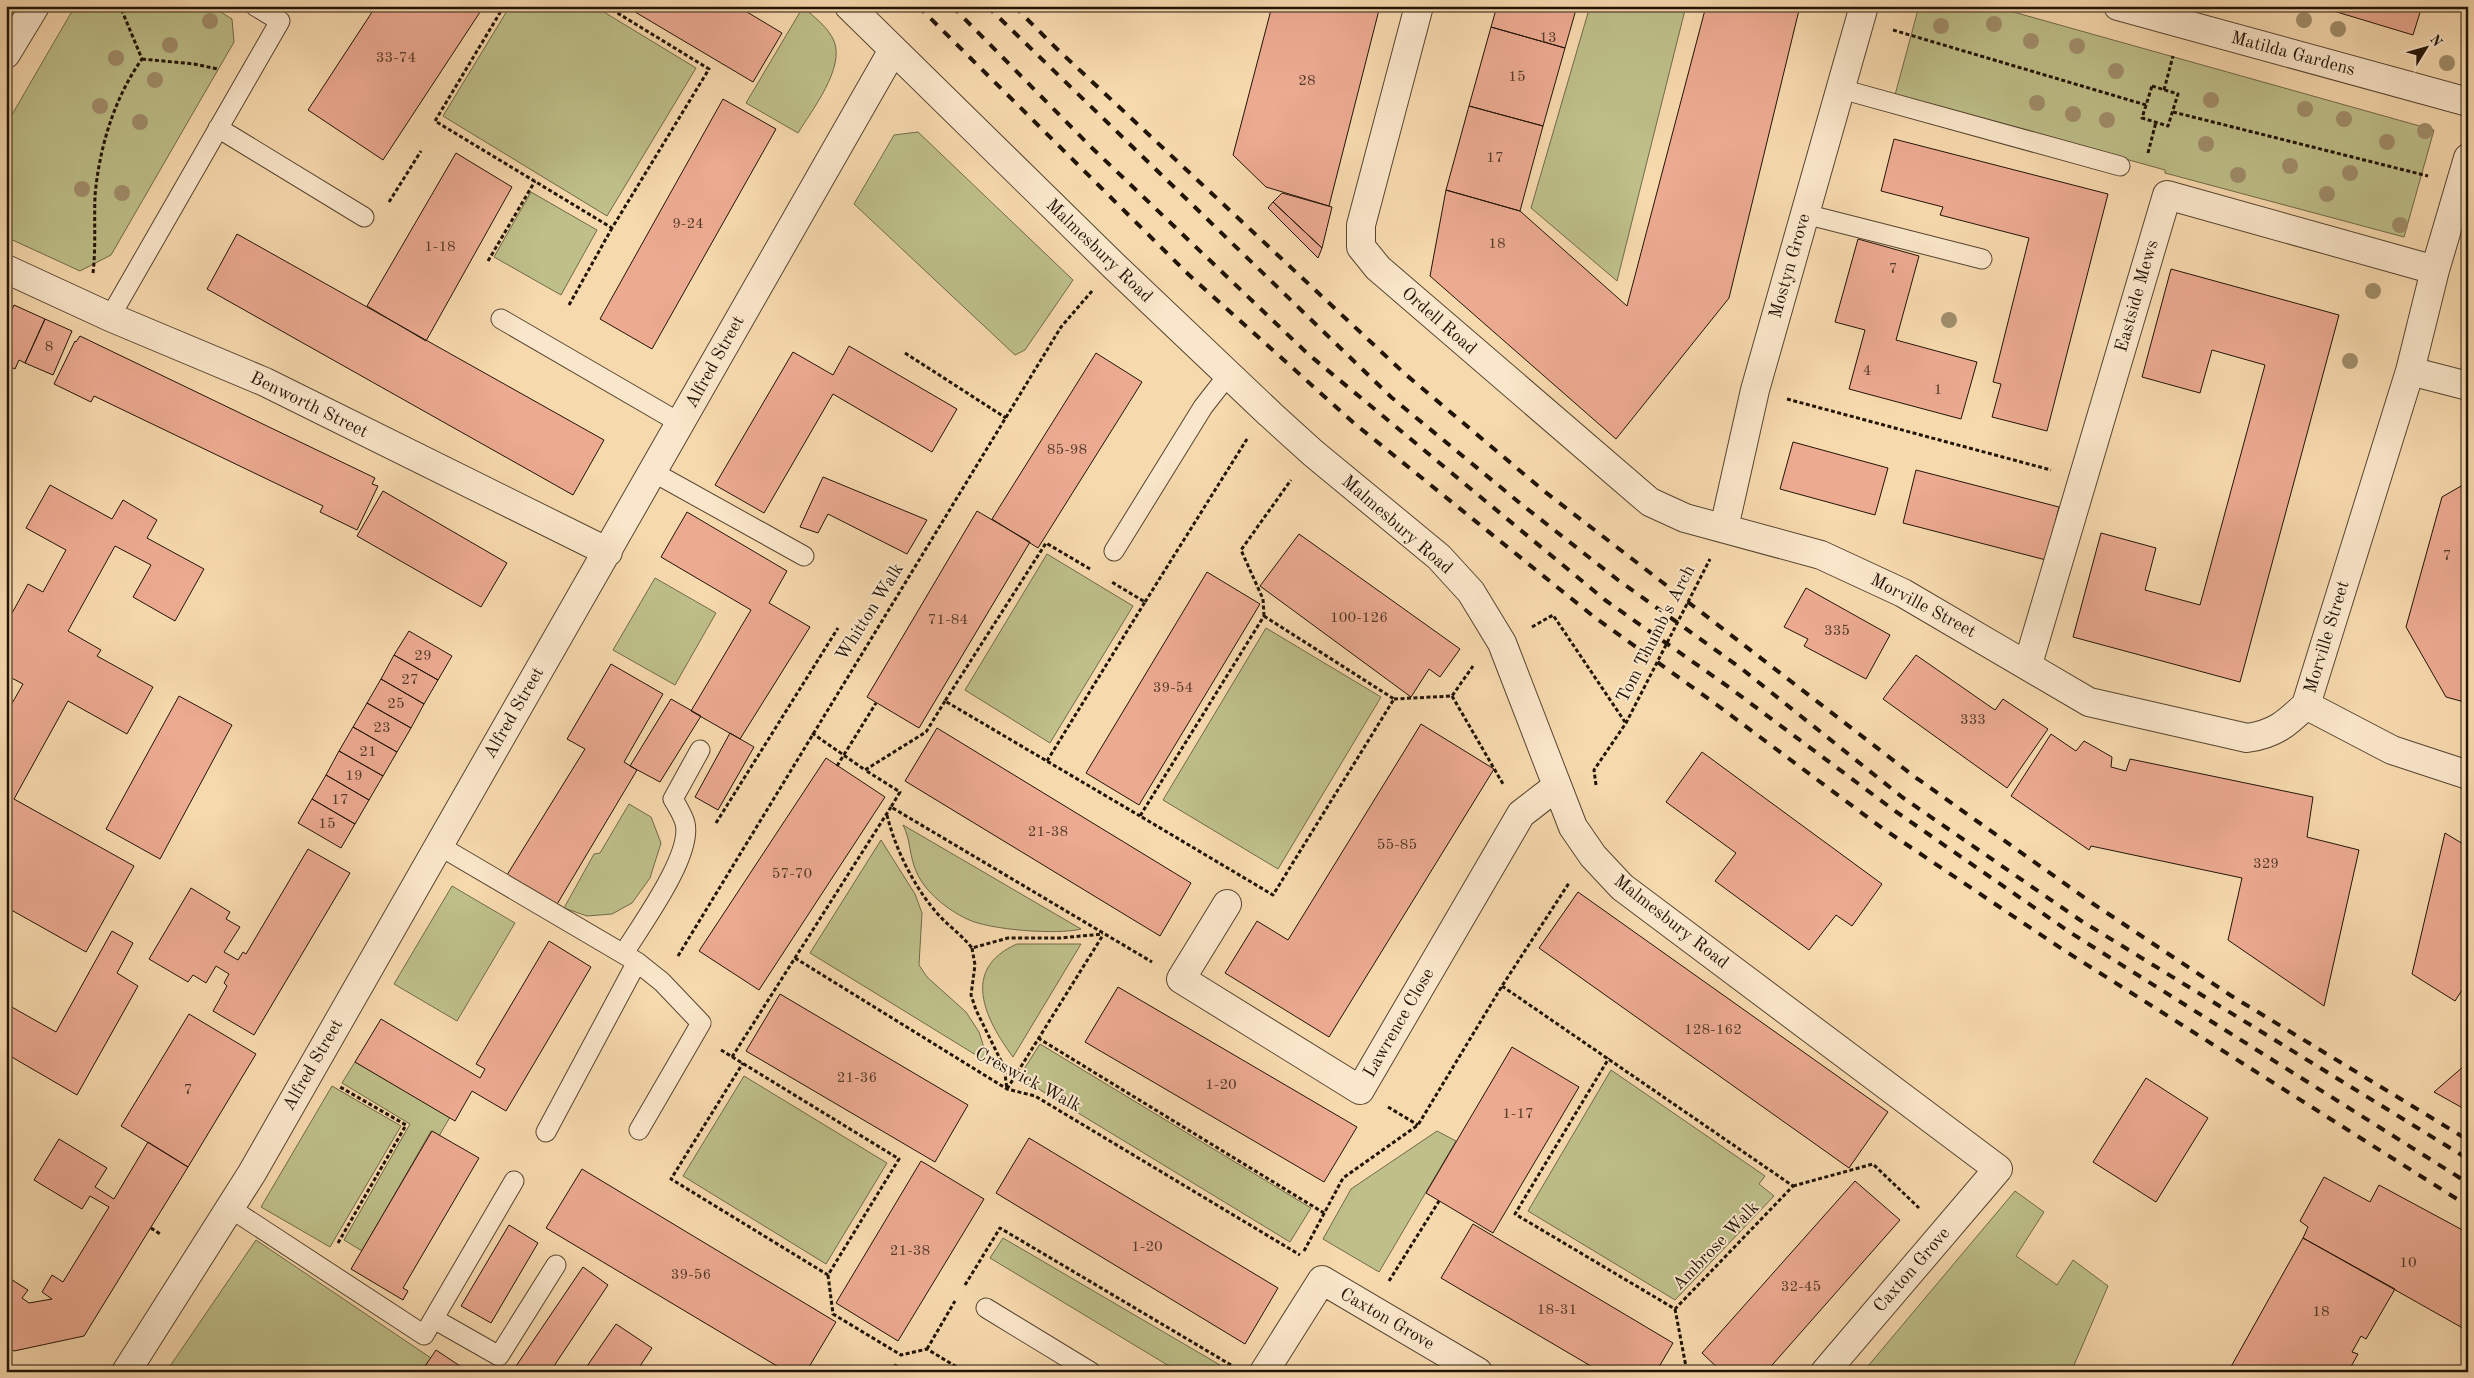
<svg xmlns="http://www.w3.org/2000/svg" width="2474" height="1378" font-family="'Old Standard TT',serif">
  <style>
    .green { fill: #bebf89; stroke: #706a48 }
    .building { fill: #ecaa91; stroke: #221406 }
    .lines { fill: none; stroke-linecap: round; stroke-linejoin: round }
    .service-casing { stroke: #574530; stroke-width: 21 }
    .minor-casing { stroke: #574530; stroke-width: 30 }
    .path { stroke: #221406; stroke-width: 3; stroke-dasharray: 4 2.5; stroke-linecap: butt }
    .service { stroke: #fae6ca; stroke-width: 19 }
    .minor { stroke: #fae6ca; stroke-width: 28 }
    .rail { stroke: #221406; stroke-width: 4; stroke-dasharray: 9 9; stroke-linecap: butt }
    .path-bridge { stroke: #221406; stroke-width: 3; stroke-dasharray: 4 2.5; stroke-linecap: butt }
    .tree { fill: #a08e6b }
    .labels { text-anchor: middle; dominant-baseline: central; stroke-width: 4; stroke-linejoin: round; paint-order: stroke }
    .number-label { font-size: 15px; fill: #543a29 }
    .street-label { font-size: 18px; fill: #221406; stroke: #fae6ca }
  </style>
  <rect width="100%" height="100%" fill="#f7d9ae"/>
  <filter id="stains"><feTurbulence type="fractalNoise" baseFrequency=".004" numOctaves="4"/><feColorMatrix values="0 0 0 0 .2 0 0 0 0 .09 0 0 0 0 .02 0 0 0 .5 -.17"/></filter>
  <radialGradient id="worn" r=".72"><stop offset=".6" stop-color="#630" stop-opacity="0"/><stop offset="1" stop-color="#630" stop-opacity=".3"/></radialGradient>
  <path class="green" d="M75,6H211L232,19L234,42L111,255L80,271L6,237V125Z
    M510,6H594L696,68L607,216L443,116Z
    M1590,6H1686L1617,281L1531,208Z
    M1919,6H1992L2434,130L2404,237L2165,173V170L1895,95Z
    M803,7C814,17 828,27 834,41C845,68 812,110 798,133L746,103Z
    M918,132L1073,280L1025,350L1015,355L854,204L894,135Z
    M531,192L597,230L561,295L494,257Z
    M1047,554L1133,606L1050,743L965,690Z
    M655,578L716,613L675,685L613,650Z
    M1266,628L1381,697L1278,869L1163,800Z
    M629,804L651,817L661,843L650,878L632,903L612,914L587,916L564,908L594,854L600,853Z
    M903,825L1081,929C1057,935 989,930 967,919C948,910 925,892 917,873C909,857 911,840 903,825Z
    M881,840L915,894L922,913L919,965L927,977L966,1012L979,1032L989,1063L810,953Z
    M452,886L515,923L457,1021L394,984Z
    M1017,944H1081L1013,1057C985,1019 960,969 1017,944Z
    M1040,1044L1311,1208L1290,1242L1019,1077Z
    M355,1062L450,1117L439,1136L431,1131L362,1251L344,1240L410,1124L342,1083Z
    M1611,1070L1765,1176L1759,1184L1774,1196L1675,1300L1528,1211Z
    M744,1076L887,1163L826,1264L683,1176Z
    M332,1086L401,1126L330,1247L261,1207Z
    M1437,1131L1456,1141L1379,1272L1323,1239L1351,1189Z
    M2015,1191L2044,1212L2016,1256L2057,1285L2073,1260L2108,1286L2071,1372H1863Z
    M1003,1238L1220,1365L1216,1372H1179L990,1258Z
    M256,1240L431,1358L421,1372H166Z"/>
  <path class="building" d="M376,6H484L383,160L308,110Z
    M625,6H737L782,33L753,82Z
    M1272,6H1380L1329,206L1266,187L1233,155Z
    M1497,6H1577L1565,48L1491,27Z
    M1706,6H1800L1729,298L1616,439L1430,276L1446,190L1520,211L1627,306Z
    M2317,6H2422L2413,35Z
    M1491,27L1565,48L1543,126L1469,106Z
    M723,99L776,129L652,349L600,319Z
    M1469,106L1543,126L1520,211L1446,190Z
    M1894,139L2108,194L2047,431L1992,417L2001,384L1993,382L2029,238L1940,215L1943,207L1881,191Z
    M456,153L512,187L426,341L367,306Z
    M1282,193L1332,207L1322,248L1273,202Z
    M1273,202L1322,248L1318,258L1268,208Z
    M237,234L604,440L573,495L207,289Z
    M1858,239L1919,256L1896,340L1977,362L1961,419L1849,389L1865,330L1835,322Z
    M2171,269L2339,315L2240,682L2073,637L2101,533L2156,548L2145,590L2200,605L2265,365L2212,350L2200,393L2142,377Z
    M6,299L12,302L6,314Z
    M14,305L45,319L25,363L19,360L15,369L6,365V323Z
    M45,319L72,331L53,375L25,363Z
    M80,336L375,478L372,484L378,486L357,530L320,512L323,506L94,396L91,402L54,384L75,341L76,342Z
    M849,346L957,409L932,452L833,394L764,513L715,485L793,352L833,375Z
    M1096,353L1142,382L1038,548L992,519Z
    M1793,442L1888,468L1875,515L1780,489Z
    M1916,470L2059,507L2046,560L1903,523Z
    M823,477L927,520L907,554L828,514L818,533L800,527Z
    M2468,482V615L2465,624L2468,628V703L2446,697L2406,627L2442,497Z
    M50,485L112,519L123,500L157,520L147,538L204,569L175,621L133,597L151,565L115,546L68,631L101,650L97,656L153,687L127,734L68,701L14,799L134,866L86,952L6,907V714L23,684L6,675V624L28,584L43,592L66,550L26,528Z
    M383,491L507,563L481,607L357,536Z
    M977,511L1030,542L919,728L867,697Z
    M687,512L787,571L769,603L810,627L740,739L691,711L751,610L661,557Z
    M1299,534L1460,649L1440,677L1429,669L1411,697L1260,586Z
    M1207,572L1260,604L1139,805L1086,773Z
    M1806,588L1890,635L1866,679L1804,646L1808,639L1784,627Z
    M409,631L452,656L438,680L394,655Z
    M394,655L438,680L424,704L381,679Z
    M1916,655L1995,710L2003,699L2048,729L2007,788L1883,699Z
    M611,664L663,694L624,762L637,770L556,906L507,875L585,749L567,739Z
    M381,679L424,704L411,728L367,703Z
    M179,696L232,725L160,859L106,829Z
    M671,699L701,716L660,782L630,766Z
    M367,703L411,728L397,752L353,727Z
    M1421,724L1494,769L1329,1037L1225,973L1257,921L1288,940Z
    M353,727L397,752L383,776L339,751Z
    M937,728L1191,883L1160,936L905,781Z
    M730,733L754,747L718,810L695,797Z
    M2051,734L2076,751L2084,741L2112,757L2111,767L2126,771L2130,759L2313,797L2307,837L2359,850L2324,1006L2228,940L2242,878L2091,846L2089,850L2011,796Z
    M339,751L383,776L369,800L326,775Z
    M1702,752L1882,884L1852,926L1836,915L1809,950L1715,881L1736,853L1666,802Z
    M826,758L885,797L759,990L699,951Z
    M326,775L369,800L355,824L312,799Z
    M312,799L355,824L341,848L298,823Z
    M2445,833L2468,847V981L2455,1001L2412,974Z
    M308,849L350,873L254,1035L213,1011L227,986L224,983L229,974L216,966L206,983L193,975L188,982L149,959L191,888L230,912L226,919L240,927L224,952L238,960L243,952L246,954Z
    M1578,892L1888,1112L1849,1168L1539,948Z
    M112,931L133,943L117,973L138,986L77,1095L10,1056L6,1061V1013L10,1006L56,1032Z
    M549,941L591,967L506,1111L472,1091L455,1121L355,1062L381,1019L480,1078L485,1069L476,1064Z
    M1118,987L1357,1127L1324,1182L1085,1042Z
    M780,994L968,1105L935,1162L746,1051Z
    M189,1014L256,1054L188,1167L121,1126Z
    M1512,1047L1579,1087L1493,1233L1426,1193Z
    M2464,1066L2468,1068V1111L2434,1092Z
    M2146,1078L2208,1118L2156,1202L2093,1162Z
    M432,1131L479,1158L403,1288L408,1291L403,1300L351,1269Z
    M1029,1138L1278,1288L1245,1344L996,1193Z
    M59,1139L107,1168L95,1187L114,1199L148,1142L188,1167L84,1336L14,1351L6,1346V1276L28,1290L22,1298L29,1303L52,1299L42,1292L52,1275L63,1282L109,1207L90,1196L82,1209L34,1180Z
    M921,1161L984,1199L898,1341L836,1303Z
    M582,1169L836,1322L806,1372H787L546,1228Z
    M2324,1177L2370,1202L2379,1185L2468,1233V1331L2303,1238L2308,1227L2300,1221Z
    M1855,1181L1900,1220L1766,1372H1722L1702,1353Z
    M1473,1224L1673,1343L1656,1372H1601L1441,1278Z
    M509,1225L538,1243L491,1323L461,1306Z
    M2303,1238L2395,1289L2366,1339L2361,1336L2352,1352L2358,1354L2348,1372H2228Z
    M583,1267L608,1285L550,1372H512Z
    M616,1324L652,1348L636,1372H583Z
    M436,1350L469,1372H421Z
    M895,1364L908,1372H890Z"/>
  <g class="lines">
    <defs>
      <path id="service" d="M1841,89L2120,166
        M218,128L364,217
        M1805,214L1982,259
        M110,317L280,21L255,6
        M501,319L680,423
        M653,472L804,556
        M1114,551L1203,407L1228,375
        M438,845L637,962L662,982L701,1023L639,1130
        M624,953C641,925 693,855 685,823C683,815 677,806 673,799L700,750
        M546,1132L637,962
        M230,1208L424,1335L514,1181
        M986,1308L1091,1372
        M434,1319L499,1356L556,1265"/>
      <path id="minor" d="M849,6L1113,265L1270,414L1313,453L1439,557L1471,592L1502,643L1573,827L1593,856L1622,887L1998,1169L1825,1372
        M1419,6L1361,225V247L1378,268L1650,502L1685,518L1821,555L1903,593L2089,702L2247,738C2275,734 2286,724 2306,705L2410,371L2435,270L2468,158
        M2118,6L2468,102
        M6,54L35,6
        M6,269L110,317L265,382L608,552
        M2410,371L2468,386
        M1724,528L1755,390L1864,6
        M2028,664L2167,195L2435,270
        M2306,705L2392,750L2468,775
        M1227,904L1181,979L1360,1090L1521,814L1556,787
        M126,1372L252,1173L893,50
        M1264,1372L1322,1280L1478,1372"/>
    </defs>
    <use href="#service" class="service-casing"/>
    <use href="#minor" class="minor-casing"/>
    <path class="path" d="M504,6L435,121L612,228L709,69L606,6
      M1893,30L2146,105
      M142,59L194,64L218,69
      M2152,86L2178,94L2168,126L2142,118Z
      M2164,90L2173,56
      M2173,112L2428,176
      M2148,153L2156,122
      M389,202L421,151
      M488,261L535,181
      M93,273C96,248 94,222 95,196C99,149 114,98 142,59L120,6
      M569,305L612,228
      M905,353L1006,418
      M1787,399L2051,470
      M1090,569L1046,543L945,701L1140,816
      M1145,602L1247,439
      M1264,616L1394,699L1273,895L1140,816Z
      M1264,616L1263,599L1241,550L1291,480
      M1532,627L1553,615L1625,722
      M1452,696L1503,784
      M1394,699L1452,696L1473,666
      M945,701L926,732L865,770L900,792L891,807L1152,962
      M812,733L865,770
      M1047,761L1145,602L1110,581
      M1596,785L1594,770L1626,723L1710,559
      M887,815C895,848 913,885 936,912C947,925 961,934 972,948L1008,938H1060L1103,934
      M716,823L838,628
      M972,948L975,965L971,995L976,1010L1004,1067L1007,1089
      M678,956L1061,327L1092,291
      M795,958L1007,1089L1035,1096L1300,1255
      M1502,986L1793,1186L1675,1309L1515,1214L1609,1058
      M1038,1038L1324,1213
      M721,1050L899,1159L828,1275L671,1179L743,1063
      M732,1057L891,807
      M1007,1089L1103,935
      M1388,1107L1418,1125
      M1793,1186L1873,1164L1919,1208
      M151,1228L160,1234
      M338,1243L406,1125L340,1087
      M1304,1251L1343,1178L1418,1125L1502,986L1569,883
      M828,1275L833,1314L901,1355L927,1349L965,1372
      M1389,1281L1439,1201
      M965,1285L1000,1228L1231,1365
      M1675,1309L1687,1372
      M927,1349L955,1301"/>
    <use href="#service" class="service"/>
    <use href="#minor" class="minor"/>
    <path class="rail" d="M918,6L1188,274L1355,424L1593,616L1717,705L1882,828L2062,949L2468,1206
      M952,6L1091,147L1308,354L1605,600L1730,688L1895,811L2071,933L2468,1183
      M987,6L1391,397L1521,504L1618,580L1742,669L1902,797L2080,920L2468,1159
      M1014,6L1056,48L1404,373L1544,491L1915,777L2092,903L2230,995L2468,1140"/>
    <path class="path-bridge" d="M837,766L876,703"/>
  </g>
  <g class="tree">
    <circle cx="2304" cy="20" r="8"/>
    <circle cx="210" cy="21" r="8"/>
    <circle cx="1994" cy="24" r="8"/>
    <circle cx="1941" cy="26" r="8"/>
    <circle cx="2338" cy="29" r="8"/>
    <circle cx="2031" cy="41" r="8"/>
    <circle cx="170" cy="45" r="8"/>
    <circle cx="2077" cy="46" r="8"/>
    <circle cx="116" cy="58" r="8"/>
    <circle cx="2447" cy="63" r="8"/>
    <circle cx="2116" cy="71" r="8"/>
    <circle cx="155" cy="80" r="8"/>
    <circle cx="2211" cy="100" r="8"/>
    <circle cx="2037" cy="103" r="8"/>
    <circle cx="100" cy="106" r="8"/>
    <circle cx="2305" cy="109" r="8"/>
    <circle cx="2073" cy="114" r="8"/>
    <circle cx="2344" cy="119" r="8"/>
    <circle cx="2107" cy="120" r="8"/>
    <circle cx="140" cy="122" r="8"/>
    <circle cx="2425" cy="131" r="8"/>
    <circle cx="2387" cy="142" r="8"/>
    <circle cx="2206" cy="144" r="8"/>
    <circle cx="2290" cy="166" r="8"/>
    <circle cx="2350" cy="173" r="8"/>
    <circle cx="2238" cy="175" r="8"/>
    <circle cx="82" cy="189" r="8"/>
    <circle cx="122" cy="193" r="8"/>
    <circle cx="2327" cy="194" r="8"/>
    <circle cx="2400" cy="225" r="8"/>
    <circle cx="2373" cy="291" r="8"/>
    <circle cx="1949" cy="320" r="8"/>
    <circle cx="2350" cy="361" r="8"/>
  </g>
  <g class="labels">
    <g class="number-label">
      <text x="1548" y="38">13</text>
      <text x="396" y="58">33-74</text>
      <text x="1517" y="77">15</text>
      <text x="1307" y="81">28</text>
      <text x="1495" y="158">17</text>
      <text x="688" y="224">9-24</text>
      <text x="1497" y="244">18</text>
      <text x="440" y="247">1-18</text>
      <text x="1893" y="269">7</text>
      <text x="49" y="347">8</text>
      <text x="1867" y="371">4</text>
      <text x="1938" y="390">1</text>
      <text x="1067" y="450">85-98</text>
      <text x="2447" y="556">7</text>
      <text x="1359" y="618">100-126</text>
      <text x="948" y="620">71-84</text>
      <text x="1837" y="631">335</text>
      <text x="423" y="656">29</text>
      <text x="410" y="680">27</text>
      <text x="1173" y="688">39-54</text>
      <text x="396" y="704">25</text>
      <text x="1973" y="720">333</text>
      <text x="382" y="728">23</text>
      <text x="368" y="752">21</text>
      <text x="354" y="776">19</text>
      <text x="340" y="800">17</text>
      <text x="327" y="824">15</text>
      <text x="1048" y="832">21-38</text>
      <text x="1397" y="845">55-85</text>
      <text x="2266" y="864">329</text>
      <text x="792" y="874">57-70</text>
      <text x="1713" y="1030">128-162</text>
      <text x="857" y="1078">21-36</text>
      <text x="1221" y="1085">1-20</text>
      <text x="188" y="1090">7</text>
      <text x="1518" y="1114">1-17</text>
      <text x="1147" y="1247">1-20</text>
      <text x="910" y="1251">21-38</text>
      <text x="2408" y="1263">10</text>
      <text x="691" y="1275">39-56</text>
      <text x="1801" y="1287">32-45</text>
      <text x="1557" y="1310">18-31</text>
      <text x="2321" y="1312">18</text>
    </g>
    <g class="street-label">
      <text transform="translate(2293 54) rotate(15)">Matilda Gardens</text>
      <text transform="translate(1099 251) rotate(44)">Malmesbury Road</text>
      <text transform="translate(1790 266) rotate(-74)">Mostyn Grove</text>
      <text transform="translate(2137 296) rotate(-74)">Eastside Mews</text>
      <text transform="translate(1439 321) rotate(41)">Ordell Road</text>
      <text transform="translate(715 362) rotate(-61)">Alfred Street</text>
      <text transform="translate(309 405) rotate(26)">Benworth Street</text>
      <text transform="translate(1397 525) rotate(41)">Malmesbury Road</text>
      <text transform="translate(1923 606) rotate(28)">Morville Street</text>
      <text transform="translate(870 612) rotate(-58)">Whitton Walk</text>
      <text transform="translate(1656 634) rotate(-63)">Tom Thumb's Arch</text>
      <text transform="translate(2327 637) rotate(-73)">Morville Street</text>
      <text transform="translate(514 713) rotate(-60)">Alfred Street</text>
      <text transform="translate(1671 922) rotate(38)">Malmesbury Road</text>
      <text transform="translate(1399 1023) rotate(-60)">Lawrence Close</text>
      <text transform="translate(313 1065) rotate(-60)">Alfred Street</text>
      <text transform="translate(1028 1080) rotate(28)">Creswick Walk</text>
      <text transform="translate(1716 1246) rotate(-46)">Ambrose Walk</text>
      <text transform="translate(1912 1270) rotate(-49)">Caxton Grove</text>
      <text transform="translate(1387 1319) rotate(30)">Caxton Grove</text>
    </g>
  </g>
  <rect width="2474" height="1378" fill="none" stroke="#f7d9ae" stroke-width="25"/>
  <rect x="8" y="8" width="2459" height="1363" fill="none" stroke="#221406" stroke-width="2.5"/>
  <rect x="12" y="12" width="2449" height="1353" fill="none" stroke="#221406"/>
  <g transform="translate(2426 48) rotate(53)" stroke="#fae6ca" stroke-width="4" paint-order="stroke">
  <path d="M0-4L9 19L0 12L-9 19Z" fill="#221406"/>
  <text y="-8" font-size="14" font-weight="bold" text-anchor="middle" fill="#221406">N</text>
  </g>
  <rect width="100%" height="100%" filter="url(#stains)"/>
  <rect width="100%" height="100%" fill="url(#worn)"/>
</svg>
